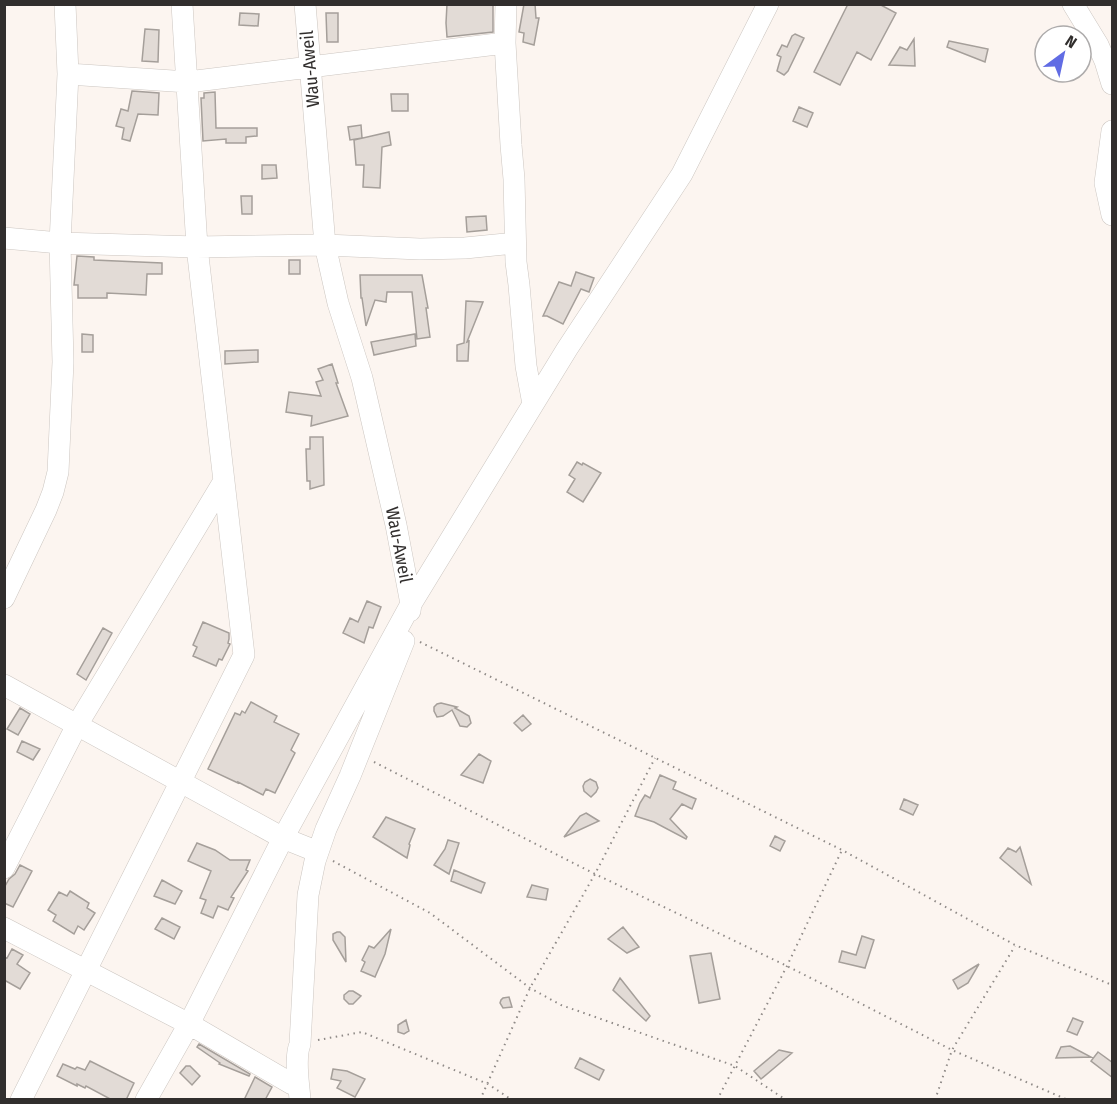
<svg xmlns="http://www.w3.org/2000/svg" width="1117" height="1104" font-family="'Fira Sans Condensed',sans-serif">
  <style>
    .building { fill: #e2dbd6; stroke: #a59f9a; stroke-width: 1.5 }
    .lines { fill: none; stroke-linecap: round; stroke-linejoin: round }
    .minor-casing { stroke: #ccc6c1; stroke-width: 22 }
    .path { stroke: #8f8a87; stroke-width: 2; stroke-dasharray: 1.5 4.5; stroke-linecap: butt }
    .minor { stroke: #fff; stroke-width: 21 }
    .labels { text-anchor: middle; dominant-baseline: central; stroke-width: 4.5; stroke-linejoin: round; paint-order: stroke }
    .street-label { font-size: 18px; fill: #312e2d; stroke: #fff }
  </style>
  <rect width="100%" height="100%" fill="#fcf5f0"/>
  <path class="building" d="M447,4H493V32L447,37L446,23Z
    M524,4H535L536,18H539L534,45L523,42L524,33L519,32Z
    M848,4H879L896,13L871,60L857,52L840,85L814,72Z
    M240,13L259,14L258,26L239,25Z
    M326,13H338V42H327Z
    M145,29L159,30L158,62L142,61Z
    M795,34L804,38L788,71L784,75L777,71L781,57L777,55L782,45L787,47L792,36Z
    M914,39L915,66L889,65L900,47L907,50Z
    M949,41L988,49L985,62L947,47Z
    M132,91L159,93L158,115L138,114L130,141L122,139L124,128L116,126L121,109L128,111Z
    M215,92L216,128H257V136L246,137V143H226V139L203,141L201,98H204V93Z
    M391,94H408V111H392Z
    M799,107L813,113L807,127L793,121Z
    M361,125L362,138L350,140L348,127Z
    M389,132L391,145L382,147L380,188L363,187L364,165H356L354,140Z
    M262,165H276L277,178L262,179Z
    M241,196H252V214H242Z
    M486,216L487,230L467,232L466,217Z
    M77,256L94,257V260L162,263V274H147L146,295L107,293V298H78V285H74Z
    M289,260H300V274H289Z
    M576,272L594,278L589,292L581,289L563,324L547,316H543L559,282L571,286Z
    M360,275H422L428,308H426L430,337L417,339L412,292H387L386,302L375,300L366,326L362,298H361Z
    M466,301L483,302L467,342L469,341L468,361H457V345L464,343Z
    M82,334L93,335V352H82Z
    M415,334L416,346L374,355L371,342Z
    M258,350V362L225,364V351Z
    M332,364L338,383H336L348,416L311,426L312,416L286,412L289,392L321,396L316,382L323,380L318,369Z
    M310,437H323L324,485L310,489V481H307L306,449H310Z
    M577,462L582,465L583,463L601,473L583,502L567,492L575,479L569,475Z
    M367,601L381,607L373,628L369,627L364,643L343,633L350,618L358,622Z
    M203,622L229,633V639L228,643L230,644L222,660L219,659L216,666L193,656L197,647L193,645Z
    M103,628L112,633L86,680L77,674Z
    M251,702L277,716L274,722L299,734L291,750L295,753L275,793L266,789L263,795L238,782V783L208,769L235,713L240,715L242,711L245,713Z
    M441,703L457,707L455,708L469,716L471,723L467,727L460,726L452,710L443,716L437,717L434,711V707L437,704Z
    M20,708L30,714L18,735L7,729Z
    M523,715L531,724L522,731L514,723Z
    M22,741L40,749L33,760L17,752Z
    M479,754L491,761L483,783L461,775Z
    M660,775L676,782L673,789L696,799L692,809L682,804L670,819L687,837L686,839L654,822L635,816L640,803L645,795L650,798Z
    M590,779L596,782L598,788L596,792L591,797L584,791L583,786L585,782Z
    M904,799L918,805L913,815L900,809Z
    M586,813L599,821L564,837L580,816Z
    M386,817L415,829L409,844L410,845L407,858L373,837Z
    M775,836L785,841L780,851L770,846Z
    M448,840L459,843L449,874L434,865L445,849Z
    M197,843L215,850L230,860H250L246,870L248,871L231,897L234,898L228,910L218,906L213,918L201,913L206,900L200,898L211,871L188,861Z
    M1020,847L1031,884L1000,858L1008,848L1016,852Z
    M20,865L32,871L13,907L4,903V888L9,879L15,874Z
    M454,870L485,883L481,893L451,881Z
    M162,880L182,891L175,904L154,896Z
    M532,885L548,889L546,900L527,897Z
    M70,891L89,903L87,908L95,913L84,930L78,926L74,934L53,921L56,915L48,910L59,892L67,896Z
    M162,918L180,927L174,939L155,929Z
    M623,927L639,947L627,953L608,939Z
    M391,929L385,954L375,977L361,971L365,962L362,960L369,946L374,948Z
    M337,932H340L345,937L346,962L333,940V934Z
    M862,936L874,940L865,968L839,962L842,951L856,955Z
    M12,949L23,955L17,964L30,973L20,989L6,981L4,983V957L7,958Z
    M711,953L720,999L699,1003L690,956Z
    M979,964L968,983L958,989L953,980Z
    M620,978L650,1016L646,1021L613,990Z
    M349,991H353L361,996L353,1004H349L344,999V995Z
    M509,997L512,1007L503,1008L500,1003L501,1000L503,998Z
    M1073,1018L1083,1022L1077,1035L1067,1031Z
    M406,1020L409,1031L404,1034L398,1032V1025Z
    M199,1044L250,1074L249,1076L219,1064L220,1063L197,1047Z
    M1070,1046L1091,1057L1056,1058L1061,1047Z
    M779,1050L792,1053L761,1079L754,1071Z
    M1098,1052L1113,1063V1078L1091,1061Z
    M580,1058L604,1070L599,1080L575,1068Z
    M90,1061L134,1083L126,1100H112L86,1086L85,1088L77,1084V1086L57,1076L63,1064L75,1069L77,1067L85,1070Z
    M186,1066H190L200,1076L192,1085L180,1073Z
    M333,1069L347,1071L365,1079L355,1097L337,1088L341,1081L331,1079Z
    M255,1077L272,1087L265,1100H244Z"/>
  <g class="lines">
    <defs>
      <path id="minor" d="M305,4L325,245L338,303L362,378L396,525L411,604L410,611
        M506,4L505,43L511,145L514,179L516,262L519,285L526,366L533,404
        M1073,4L1098,45L1105,61L1112,84
        M68,74L188,82L505,43
        M1112,131L1105,183L1112,215
        M4,238L60,243L197,247L325,245L420,249L465,248L515,243
        M4,598L46,510L53,492L58,472L63,362L60,243L68,74L65,4
        M4,685L283,838L318,852
        M4,868L77,725L224,481
        M4,928L189,1024L292,1084
        M21,1100L244,655L197,247L182,4
        M146,1100L189,1024L283,838L411,604L567,349L682,174L768,4
        M300,1100C299,1083 294,1059 300,1044L308,895L315,861L326,829L350,776L404,641"/>
    </defs>
    <use href="#minor" class="minor-casing"/>
    <path class="path" d="M420,642L842,850L1015,945L1112,985
      M374,762L595,874L787,966L952,1050L1068,1100
      M333,861L430,913L530,988L561,1005L735,1066L786,1100
      M318,1040L362,1032L488,1084L512,1100
      M480,1100L530,988L595,874L655,758
      M717,1100L787,966L842,850
      M935,1100L952,1050L1015,946"/>
    <use href="#minor" class="minor"/>
  </g>
  <g class="labels">
    <g class="street-label">
      <text transform="translate(310 69) rotate(-95)">Wau-Aweil</text>
      <text transform="translate(399 545) rotate(79)">Wau-Aweil</text>
    </g>
  </g>
  <rect width="1117" height="1104" fill="none" stroke="#312e2d" stroke-width="12"/>
  <g transform="translate(1063 54) rotate(33)"><circle r="28" fill="#ffffff" stroke="#adabab" stroke-width="1.5"/>
  <path d="M0-4.5L10 22L0 15L-10 22Z" fill="#616ce4"/>
  <text y="-9" font-size="16" font-weight="bold" text-anchor="middle" fill="#312e2d">N</text>
  </g>
</svg>
